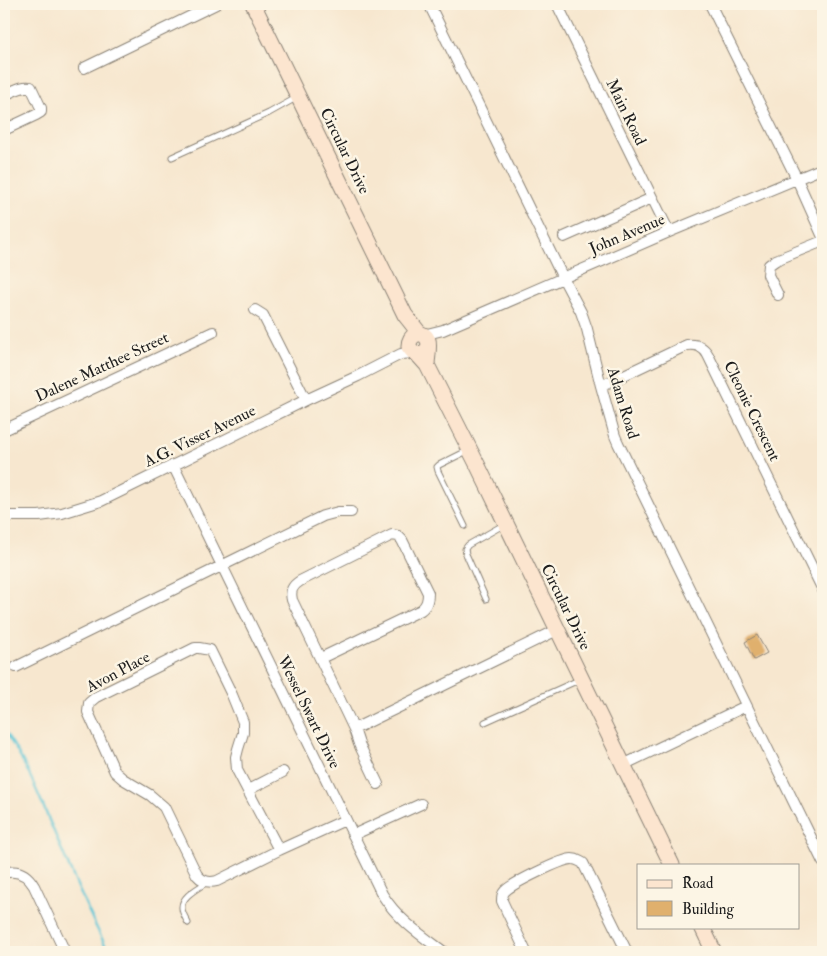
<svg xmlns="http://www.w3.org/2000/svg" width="827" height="956" font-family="'IM FELL Double Pica',serif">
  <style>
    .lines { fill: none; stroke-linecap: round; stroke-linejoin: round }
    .stream { stroke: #5bc5d6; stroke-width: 2.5 }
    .building { fill: #e0b06d }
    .lane-casing { stroke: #8a8276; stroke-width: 7 }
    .street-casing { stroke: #8a8276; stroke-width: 12 }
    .secondary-casing { stroke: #8a8276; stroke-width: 17 }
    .lane { stroke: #fff; stroke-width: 5 }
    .street { stroke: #fff; stroke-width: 10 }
    .secondary { stroke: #fce5cf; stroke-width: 15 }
    .labels { text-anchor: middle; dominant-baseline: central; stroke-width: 5; stroke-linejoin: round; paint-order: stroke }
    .street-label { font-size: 16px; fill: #1c1c1c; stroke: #fcf5e5 }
  </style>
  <rect width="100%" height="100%" fill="#fcf5e5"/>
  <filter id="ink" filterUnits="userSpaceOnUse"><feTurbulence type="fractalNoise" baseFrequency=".02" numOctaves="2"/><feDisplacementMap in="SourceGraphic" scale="10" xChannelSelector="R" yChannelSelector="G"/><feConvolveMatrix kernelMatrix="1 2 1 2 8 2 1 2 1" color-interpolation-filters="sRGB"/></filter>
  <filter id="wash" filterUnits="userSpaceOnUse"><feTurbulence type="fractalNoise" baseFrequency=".0096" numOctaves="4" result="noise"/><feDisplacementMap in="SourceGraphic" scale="20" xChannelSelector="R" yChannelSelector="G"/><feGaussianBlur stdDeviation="1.12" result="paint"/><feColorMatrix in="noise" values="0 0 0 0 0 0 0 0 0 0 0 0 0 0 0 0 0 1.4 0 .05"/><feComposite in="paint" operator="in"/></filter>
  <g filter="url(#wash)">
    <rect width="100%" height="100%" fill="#f7e7cf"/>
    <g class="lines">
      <path class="stream" d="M4,731C23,757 37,790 49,820C68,864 86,910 109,952"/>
    </g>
    <g id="blocks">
      <path class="building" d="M757,635L767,653L754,660L745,642Z"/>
    </g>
  </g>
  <g filter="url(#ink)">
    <use href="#blocks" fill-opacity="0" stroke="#8a8276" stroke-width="1"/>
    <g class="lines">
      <defs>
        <path id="lane" d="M172,157L269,113L296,98
          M465,526L438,471L437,467L439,465L469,450
          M486,599L466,554L465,549L468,545L505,524
          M485,722L581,679
          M188,923C186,919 182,913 182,908C181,896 199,888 207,882"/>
        <path id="street" d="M429,4L563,278L581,312L587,329L601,386L615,436L618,443L823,862
          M557,4L669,232
          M710,4L797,179L823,237
          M84,68L216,4
          M4,95C12,92 22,85 31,87L41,108V112L36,115L4,130
          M564,237L652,198
          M778,295L768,275L769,265L776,260L823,241
          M255,310L263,315L306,400
          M423,335L443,330L669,232L823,168
          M601,386L687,345C696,344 703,346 708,355L823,590
          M4,430L213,332
          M173,465L382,894C397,919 421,935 444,952
          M4,516H39L62,513L101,501L306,400L358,376L401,354L414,353
          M321,658L421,610C427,605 428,600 428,593L402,540L398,536L392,535L300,581C292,586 290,591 292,600L354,729L359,744L378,784
          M16,667L323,516L338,512H351
          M354,729L557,630
          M623,765L746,706
          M248,790L283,772
          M353,835L421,804
          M279,850L237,770L236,757L238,749L243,733V722L232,695L210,650L199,648H195L96,697L89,703L88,712L115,772L123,779L150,795L164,807L197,875C203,882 209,883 217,881L279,850L345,820
          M4,873C17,869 27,874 34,886L65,952
          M526,952L502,901C502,897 502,894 505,891C513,883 562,859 572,859C577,859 579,861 583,863L627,952"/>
        <path id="secondary" d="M253,4L405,315L420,334
          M418,355L427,365L477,464L672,865
          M427,365C427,359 430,345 428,340C422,328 408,335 409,347L414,353L422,354L428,349
          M702,927L714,952"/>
      </defs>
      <use href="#lane" class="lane-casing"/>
      <use href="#street" class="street-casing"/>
      <use href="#secondary" class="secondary-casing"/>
      <use href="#lane" class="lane"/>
      <use href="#street" class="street"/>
      <use href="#secondary" class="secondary"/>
    </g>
  </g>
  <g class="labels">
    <g class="street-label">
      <text transform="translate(626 112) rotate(64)">Main Road</text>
      <text transform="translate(345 151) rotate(64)">Circular Drive</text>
      <text transform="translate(627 234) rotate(-23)">John Avenue</text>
      <text transform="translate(102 367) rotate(-25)">Dalene Matthee Street</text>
      <text transform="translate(623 403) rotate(73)">Adam Road</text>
      <text transform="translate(752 411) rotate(64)">Cleonie Crescent</text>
      <text transform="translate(200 436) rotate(-26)">A.G. Visser Avenue</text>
      <text transform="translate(566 607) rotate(64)">Circular Drive</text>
      <text transform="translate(118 672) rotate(-28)">Avon Place</text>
      <text transform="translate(309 712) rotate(64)">Wessel Swart Drive</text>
    </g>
  </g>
  <rect width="827" height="956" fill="none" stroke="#fcf5e5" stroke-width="20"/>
  <rect x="637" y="864" width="162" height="65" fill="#fcf5e5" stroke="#a29e95"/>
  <rect x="647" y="880" width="25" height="8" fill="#fce5cf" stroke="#a29e95"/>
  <text x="682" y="888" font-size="15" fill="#1c1c1c">Road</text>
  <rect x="647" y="901" width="25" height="15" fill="#e0b06d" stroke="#a29e95"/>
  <text x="682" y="914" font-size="15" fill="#1c1c1c">Building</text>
</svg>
